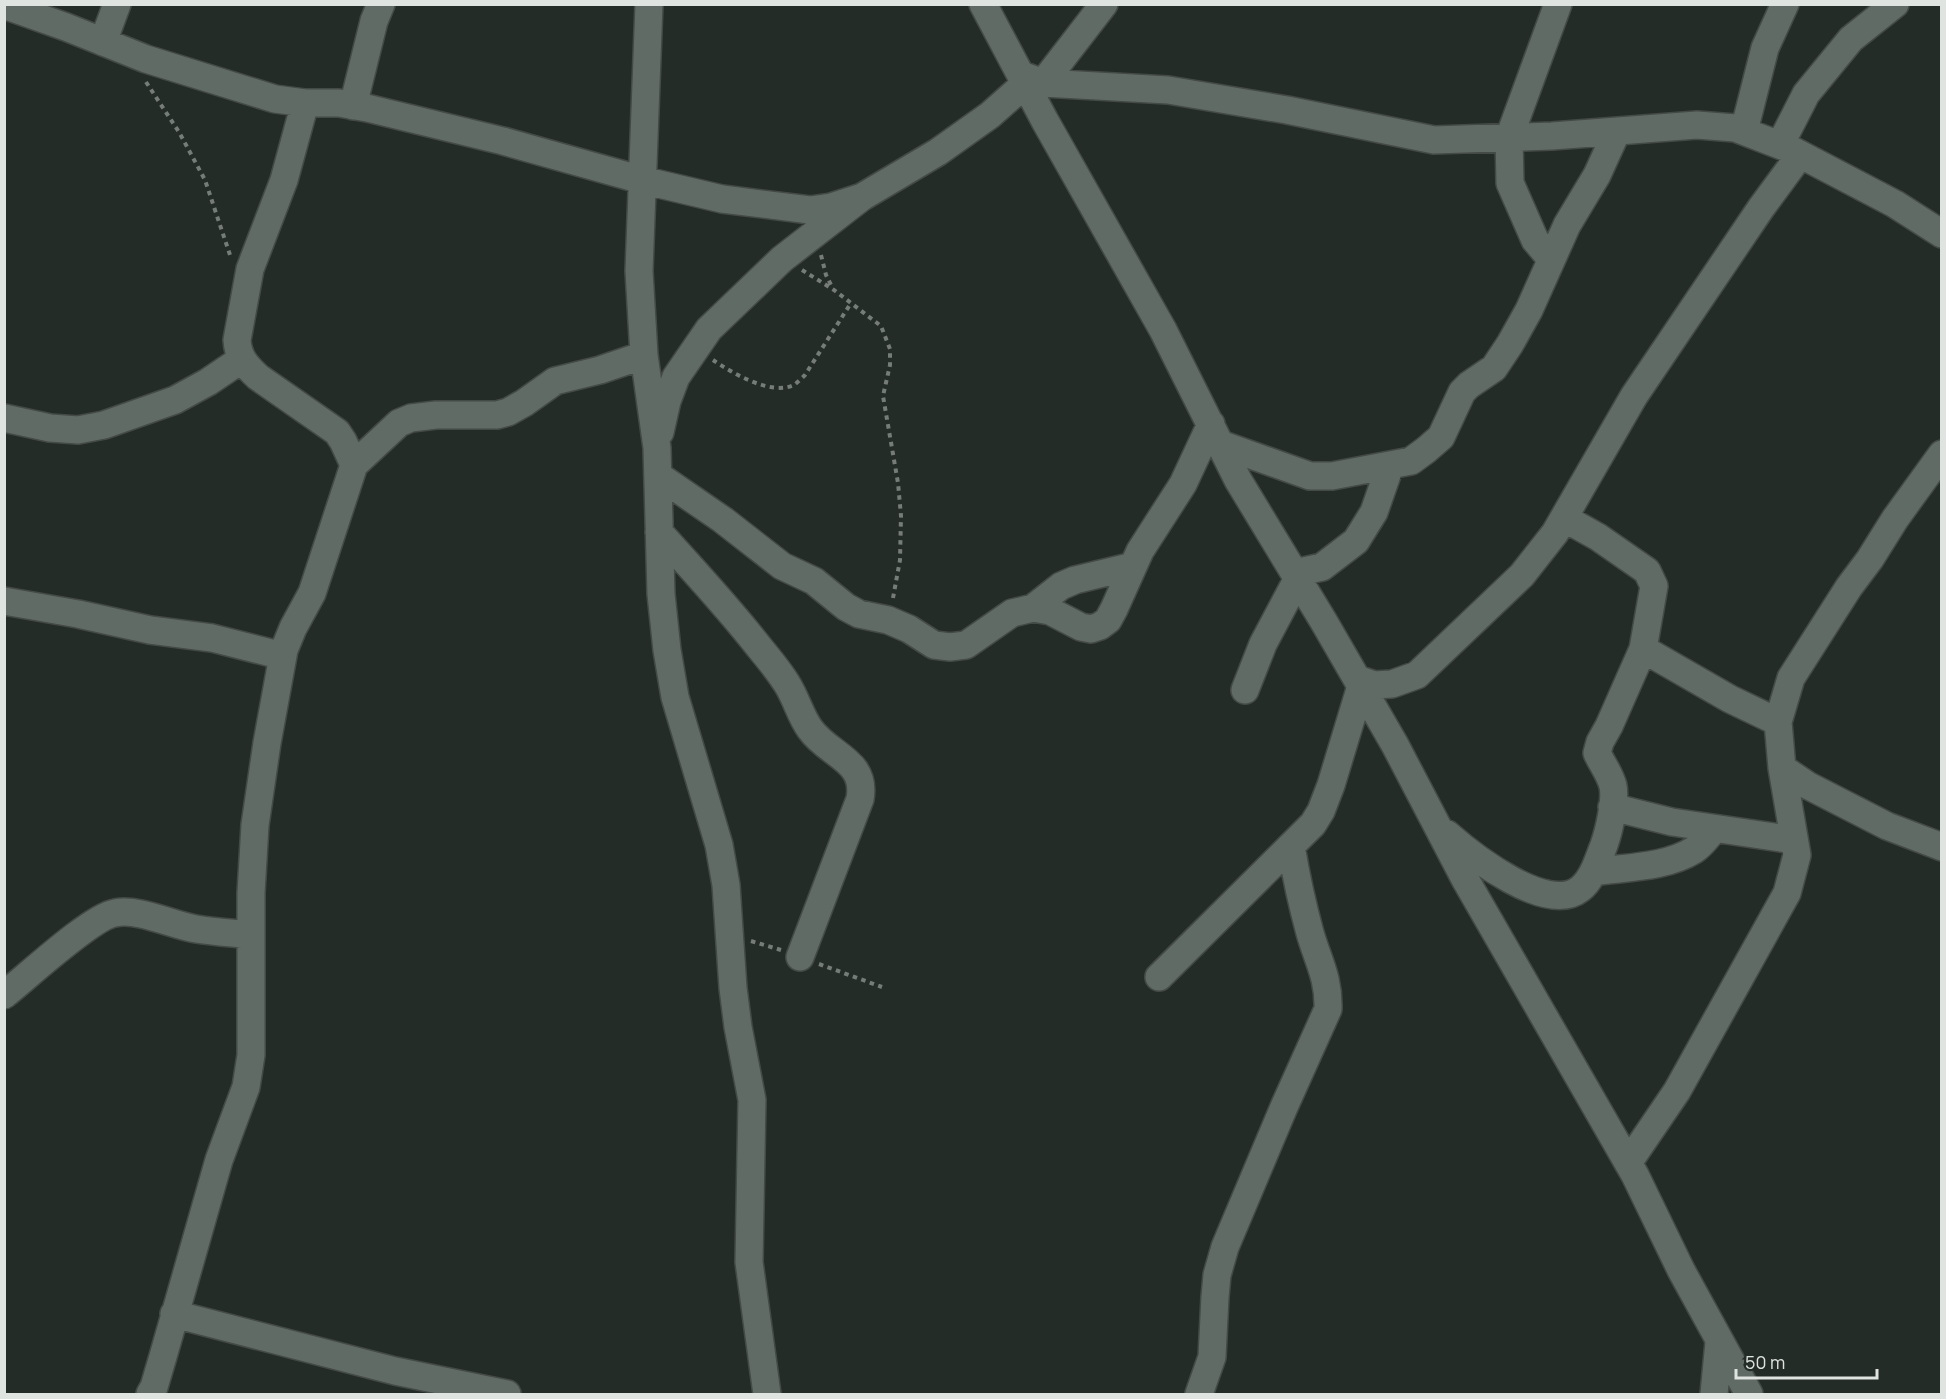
<svg xmlns="http://www.w3.org/2000/svg" width="1946" height="1399" font-family="Manrope,sans-serif">
  <style>
    .lines { fill: none; stroke-linecap: round; stroke-linejoin: round }
    .minor-casing { stroke: #444a46; stroke-width: 30 }
    .path { stroke: #767d79; stroke-width: 4; stroke-dasharray: 4.5 4.5; stroke-linecap: butt }
    .minor { stroke: #616b65; stroke-width: 27 }
  </style>
  <rect width="100%" height="100%" fill="#242c27"/>
  <g class="lines">
    <defs>
      <path id="minor" d="M649,4L639,271L644,355L657,448L661,594L667,650L675,697L719,845L726,885L733,988L738,1027L752,1100L749,1262L767,1394
        M983,4L1045,121L1163,330L1238,480L1324,622L1395,745L1465,879L1635,1175L1681,1270L1749,1394
        M4,5L66,27L146,59L275,99L305,103H339L367,108L503,141L642,180L722,199L810,210L831,207L862,197
        M103,42L117,4
        M1022,75L1043,83L1168,90L1287,110L1434,140L1552,136L1697,125L1735,128L1790,149L1895,204L1942,234
        M1043,83L1104,4
        M305,103L284,180L250,269L237,340C238,357 246,366 258,377L337,432L343,441L354,465
        M353,106L374,21L381,4
        M1744,131L1765,48L1785,4
        M1780,145L1806,94L1851,39L1895,4
        M1551,259L1535,240L1510,183L1509,138L1558,4
        M4,418L50,428L78,430L104,425L175,400L208,382L242,359
        M660,432L667,401L676,377L709,329L782,259L862,197L938,152L990,115L1026,83
        M1220,444L1310,476H1332L1411,461L1426,450L1441,437L1462,392L1469,385L1494,368L1510,344L1529,310L1567,225L1597,175L1617,131
        M659,476L723,520L782,566L814,581L846,607L859,614L888,620L909,629L934,645L950,647L966,645L1012,613L1033,608L1050,611L1081,627L1091,629L1100,626L1108,620L1114,609L1140,551L1183,484L1211,424
        M659,532C693,570 728,607 759,647C769,659 779,671 787,684C796,698 800,715 810,729C829,756 867,760 860,799L800,957
        M1295,573L1322,567L1356,541L1374,512L1390,466
        M4,601L78,614L150,630L212,638L283,656
        M1033,608L1061,586L1075,580L1133,566
        M1643,649L1730,699L1778,722
        M1357,679L1374,685L1392,684L1417,675L1522,575L1555,533L1634,396L1761,208L1800,155
        M1245,690L1263,644L1298,578
        M1782,768L1807,785L1887,826L1942,847
        M1612,807L1672,822L1794,840
        M1447,834C1472,856 1547,915 1580,889C1593,879 1598,860 1604,845C1609,831 1616,800 1613,786C1610,774 1602,764 1597,753L1600,742L1609,726L1643,649L1654,586L1647,571L1598,537L1564,518
        M1593,872C1626,867 1665,868 1694,850C1702,845 1708,836 1714,829
        M1159,977L1313,824L1321,811L1331,785L1361,686
        M4,995C27,977 91,917 115,913C139,908 172,925 196,929C214,932 233,933 251,935
        M1628,1163L1677,1091L1787,893L1797,855L1782,768L1778,722L1791,678L1849,587L1870,559L1895,519L1942,454
        M174,1314L395,1371L507,1394
        M150,1394L154,1387L164,1353L219,1160L246,1087L251,1055V893L255,825L267,743L284,650L293,628L312,593L354,465L399,423L411,418L436,415H497L508,412L524,403L555,381L600,370L644,355
        M1199,1394L1212,1357L1215,1297L1217,1275L1225,1247L1284,1107L1328,1009C1329,978 1318,961 1310,933C1302,904 1296,876 1291,846
        M1714,1394L1719,1342"/>
    </defs>
    <use href="#minor" class="minor-casing"/>
    <path class="path" d="M146,82L179,132L205,180L231,258
      M821,255L826,275L832,287
      M802,270L834,290L881,326L890,349V365L883,396L898,483L901,516L900,560L893,598
      M713,360C732,373 771,396 794,385C798,382 802,378 805,375L851,303
      M751,941L781,950
      M819,964L882,987"/>
    <use href="#minor" class="minor"/>
  </g>
  <rect width="1946" height="1399" fill="none" stroke="#dfe4e1" stroke-width="12"/>
  <path d="M1736 1369v9h141v-9" fill="none" stroke="#dfe4e1" stroke-width="3"/>
  <text x="1745" y="1369" font-size="18" fill="#dfe4e1" stroke="#242c27" stroke-width="4.5" paint-order="stroke">50 m</text>
</svg>
